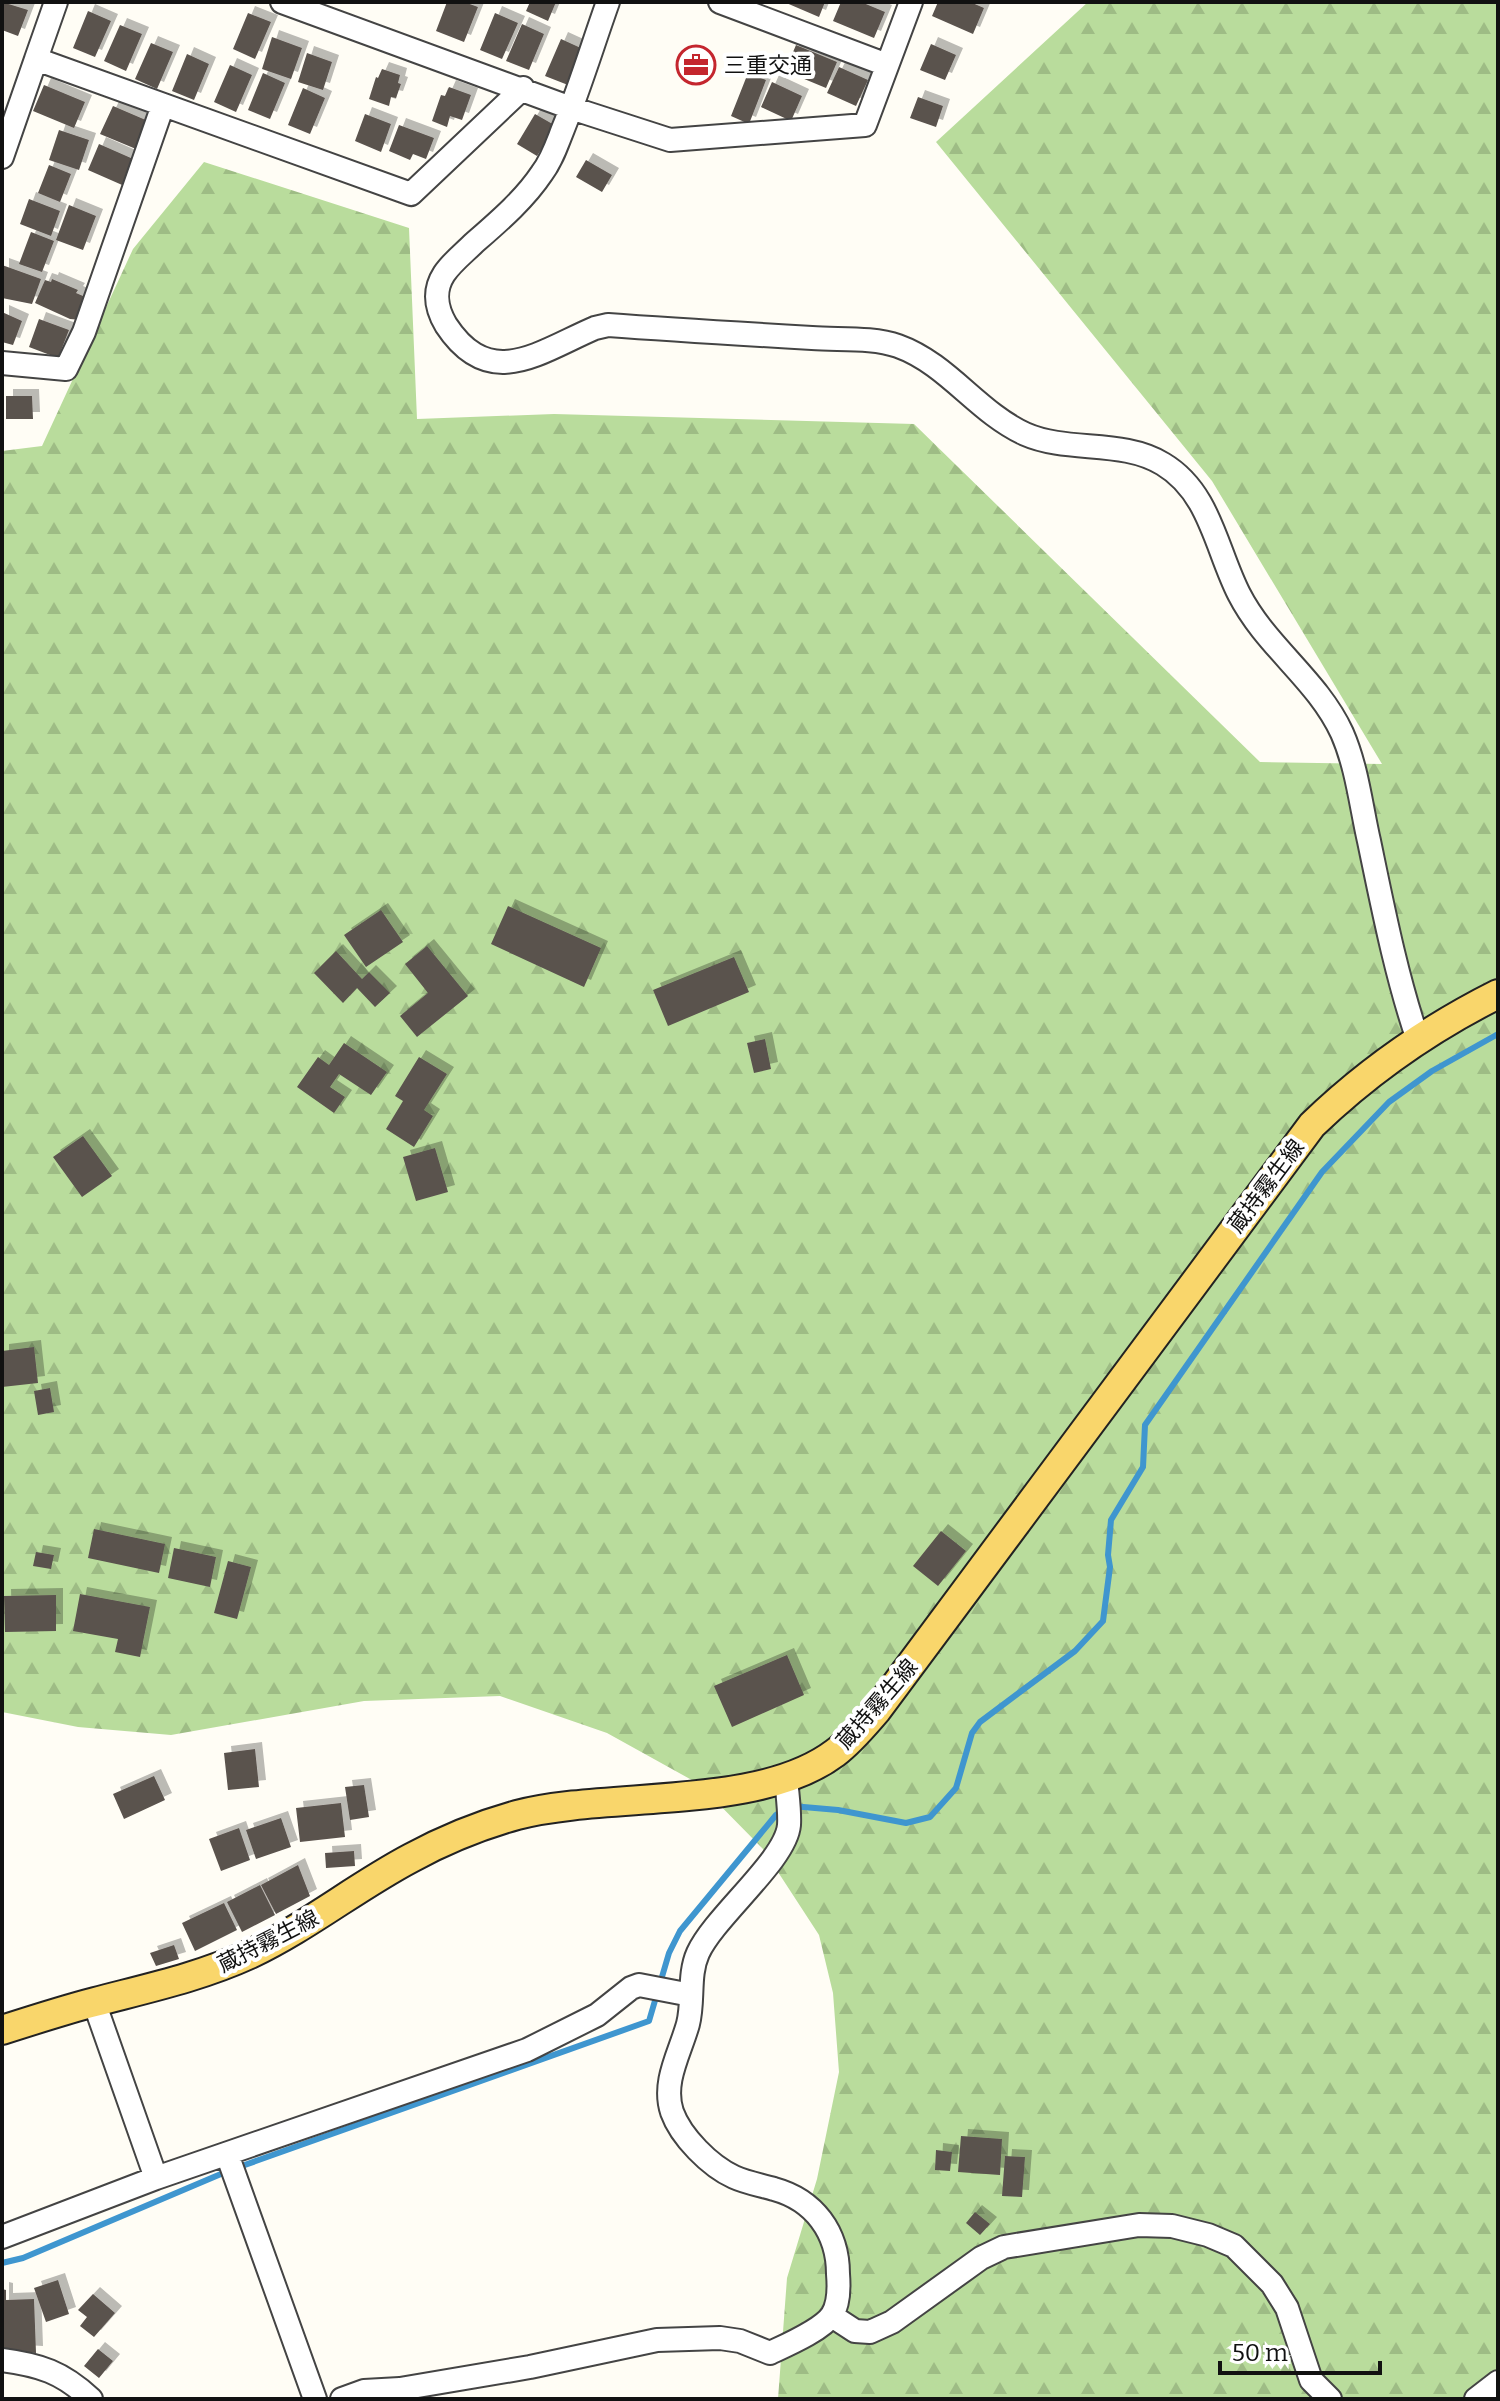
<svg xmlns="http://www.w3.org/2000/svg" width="1500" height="2401" font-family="Bitter,'Noto Sans JP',serif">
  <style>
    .forest { fill: url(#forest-firs) }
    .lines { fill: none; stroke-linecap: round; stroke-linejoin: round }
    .stream { stroke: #3f96cf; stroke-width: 6 }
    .building { fill: #5a524d; filter: url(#shadow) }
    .minor-casing { stroke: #444; stroke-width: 26 }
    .major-casing { stroke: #222; stroke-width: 32 }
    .minor { stroke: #fff; stroke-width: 22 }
    .major { stroke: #f9d66b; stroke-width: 28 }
    .labels { text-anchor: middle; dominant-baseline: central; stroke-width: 8; stroke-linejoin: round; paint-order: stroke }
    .poi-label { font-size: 22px; fill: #111; stroke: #fff; text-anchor: start }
    .street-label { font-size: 22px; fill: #111; stroke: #fff }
  </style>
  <defs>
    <pattern id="forest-firs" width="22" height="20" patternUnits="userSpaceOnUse" patternTransform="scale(2)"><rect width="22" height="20" fill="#b9dc9c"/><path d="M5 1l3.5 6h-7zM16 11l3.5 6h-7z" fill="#9ebc85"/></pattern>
    <filter id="shadow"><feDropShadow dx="7" dy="-7" stdDeviation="0" flood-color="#0004"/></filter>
  </defs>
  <rect width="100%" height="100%" fill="#fffdf5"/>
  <path class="forest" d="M1088,2H1498V2399H778L787,2278L817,2179L839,2072L833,1993L819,1935L763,1849L699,1784L607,1733L500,1696L364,1701L171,1735L78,1727L2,1712V451L42,446L133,249L204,162L409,228L417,419L554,414L914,424L1260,762L1382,764L1212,481L936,142Z"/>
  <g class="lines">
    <path class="stream" d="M792,1806L838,1810L906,1823L930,1817L956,1788L972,1733L980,1722L1075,1651L1103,1621L1110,1567L1108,1555L1111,1520L1143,1467L1145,1425L1322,1172L1389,1102L1432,1071L1498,1034
      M239,2167L649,2021L669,1953L680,1931L776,1815L782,1811
      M2,2263L23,2258L228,2171"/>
  </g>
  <path class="building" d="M2,2L28,10L18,36L2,30Z
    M447,2H464L478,7L464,42L436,31Z
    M530,2H556L548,21L526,11Z
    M784,2H825L819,17Z
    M841,2H861L885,12L874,38L833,21Z
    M938,2H970L984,8L973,34L932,16Z
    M88,11L111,21L95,57L73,48Z
    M248,13L271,22L255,59L233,49Z
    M495,13L518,23L502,59L480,50Z
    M522,24L544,34L529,70L506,61Z
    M120,25L142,34L126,71L104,61Z
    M272,37L302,48L291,79L262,69Z
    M561,39L583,49L568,85L545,76Z
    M151,43L173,52L157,89L135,79Z
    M931,44L956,55L945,80L920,70Z
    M796,45L837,62L826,88L785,71Z
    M307,53L332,62L323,90L298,82Z
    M187,54L209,64L194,100L172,91Z
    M230,65L252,75L236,112L214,102Z
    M839,67L868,80L856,106L827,93Z
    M382,69L400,75L398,83L401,84L396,98L391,97L389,106L369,99L376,77L378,78Z
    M263,73L285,83L270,119L248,110Z
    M748,73L766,80L749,124L731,116Z
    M772,82L802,96L791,121L761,107Z
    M44,85L85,102L74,128L33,111Z
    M449,87L471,95L462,120L450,116L447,127L432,121L441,95L445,96Z
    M303,88L325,98L310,134L288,125Z
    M918,97L943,106L936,127L910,118Z
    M113,106L148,121L136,149L100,134Z
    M365,114L391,124L381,152L355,141Z
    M535,114L556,126L537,156L517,144Z
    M399,125L434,138L426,159L413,154L410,160L389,151Z
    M59,130L89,140L79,170L49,160Z
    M99,144L140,162L129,188L88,170Z
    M586,160L612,175L602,192L576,177Z
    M49,165L71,174L60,202L38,193Z
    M29,199L60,211L51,236L20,224Z
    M69,205L96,216L83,250L56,240Z
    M31,232L54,241L42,272L19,264Z
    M2,265L41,279L32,304L2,298Z
    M52,279L78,290L76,293L90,299L82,320L70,319L35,303L45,280L51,282Z
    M2,312L22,321L13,345L2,342Z
    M39,319L69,330L58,358L29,347Z
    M6,396H32L33,419H6Z
    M508,906L601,948L584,987L491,944Z
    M381,910L403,942L366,967L344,935Z
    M427,946L468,996L417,1037L400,1016L428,993L405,964Z
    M336,951L362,979L369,972L390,993L375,1007L357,988L343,1003L314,973Z
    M734,957L749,992L668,1026L653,990Z
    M765,1039L771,1069L754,1073L747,1043Z
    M344,1043L387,1072L371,1095L339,1074L330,1087L345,1097L334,1113L297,1087L318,1057L329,1065Z
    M419,1057L447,1074L424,1110L433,1116L414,1147L386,1129L403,1101L395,1096Z
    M83,1136L112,1176L82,1197L53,1157Z
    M435,1148L448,1192L416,1201L403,1157Z
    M34,1347L38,1383L2,1387V1351Z
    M50,1388L54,1412L38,1415L34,1391Z
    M94,1529L165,1544L159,1573L88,1558Z
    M941,1531L966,1551L938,1586L913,1566Z
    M174,1548L216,1557L210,1587L168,1578Z
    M36,1552L54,1555L51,1569L33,1566Z
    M228,1561L251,1567L237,1619L214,1613Z
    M80,1594L150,1607L140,1657L115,1652L118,1639L73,1631Z
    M56,1595V1631L5,1632L4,1596Z
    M787,1655L804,1695L732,1727L714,1686Z
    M255,1749L259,1787L228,1790L224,1753Z
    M154,1776L165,1800L124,1819L113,1794Z
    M364,1785L369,1817L350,1820L345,1787Z
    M341,1803L345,1837L300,1842L296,1808Z
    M281,1818L291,1847L256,1859L246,1830Z
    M239,1828L250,1860L221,1871L209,1839Z
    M354,1851L355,1866L326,1868L325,1853Z
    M298,1865L310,1896L276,1914L261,1885Z
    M260,1885L275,1915L242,1932L227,1902Z
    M224,1903L237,1930L195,1951L182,1923Z
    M174,1945L179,1959L156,1966L150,1953Z
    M961,2136L1002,2139L1000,2175L958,2172Z
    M936,2150L952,2152L950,2171L935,2170Z
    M1005,2156L1025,2157L1022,2197L1002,2196Z
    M975,2212L990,2224L980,2235L966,2223Z
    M58,2280L69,2314L46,2322L34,2288Z
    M2,2289L6,2290V2300L34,2299L36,2353L2,2351Z
    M93,2294L115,2313L94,2337L80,2326L87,2317L78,2310Z
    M98,2349L113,2361L99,2378L84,2366Z"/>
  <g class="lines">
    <defs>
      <path id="minor" d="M56,2L36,59L411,194L523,88
        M282,2L571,108L670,140L865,125L911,2
        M608,2C593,44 580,87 563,129C557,144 552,160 542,173C524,200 498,222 474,243C464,253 452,262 444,274C433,291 436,308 446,325C490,392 539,352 595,328L608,325C676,330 744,334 812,338C839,340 873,337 898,346C948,364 977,412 1025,434C1068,453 1122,439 1163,464C1210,492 1216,549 1239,594C1266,647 1317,679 1342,733C1357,767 1361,806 1369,841C1383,908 1396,975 1418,1040
        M720,2L887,65
        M2,157L36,59
        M2,363L66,369L84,332L163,105
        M94,2002L156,2178
        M227,2154L315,2399
        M2,2237L156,2178L527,2050L597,2015L631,1988L639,1985L691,1995
        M832,2316L855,2331L870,2332L892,2322L981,2258L1004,2247L1139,2225L1172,2226L1208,2235L1234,2246L1272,2284L1287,2308L1311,2380L1330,2399
        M2,2360C40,2365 62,2372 91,2399
        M342,2399L364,2391L400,2389L530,2367L657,2340L720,2338L740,2341L770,2353C787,2345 822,2330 832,2315C839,2304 839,2286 838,2274C838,2232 814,2200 774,2189C761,2185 747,2183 734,2177C710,2166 681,2137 672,2112C662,2082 680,2053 688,2024C694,2001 688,1975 698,1953C715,1916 786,1860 789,1825C790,1810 787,1793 786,1777
        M1476,2399L1498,2382"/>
      <path id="major" d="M2,2030C33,2020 64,2010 95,2002C148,1988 200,1977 250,1954C307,1927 356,1887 411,1858C444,1840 481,1825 517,1815C609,1791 758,1811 835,1753C851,1741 864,1725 877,1710L1312,1125C1367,1072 1430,1028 1498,994"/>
    </defs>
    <use href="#minor" class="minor-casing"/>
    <use href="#major" class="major-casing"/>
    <use href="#minor" class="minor"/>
    <use href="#major" class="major"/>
  </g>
  <defs>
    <symbol id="office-ring" viewBox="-11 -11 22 22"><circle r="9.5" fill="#fff" stroke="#c4262e" stroke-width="1.5"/><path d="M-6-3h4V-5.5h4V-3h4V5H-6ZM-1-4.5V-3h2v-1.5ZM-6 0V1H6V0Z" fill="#c4262e"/></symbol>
  </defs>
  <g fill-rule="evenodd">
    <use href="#office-ring" x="674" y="43" width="44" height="44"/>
  </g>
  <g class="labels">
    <g class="poi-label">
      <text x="724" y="65">三重交通</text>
    </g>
    <g class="street-label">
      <text transform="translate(1266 1186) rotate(-53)">蔵持霧生線</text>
      <text transform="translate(877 1704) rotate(-49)">蔵持霧生線</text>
      <text transform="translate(268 1941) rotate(-27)">蔵持霧生線</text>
    </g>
  </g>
  <rect width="1500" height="2401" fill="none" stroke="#111111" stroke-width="8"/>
  <path d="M1220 2361v12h160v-12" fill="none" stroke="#111111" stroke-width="4"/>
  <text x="1232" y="2361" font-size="24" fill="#111111" stroke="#ffffff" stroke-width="6" paint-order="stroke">50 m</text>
</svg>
